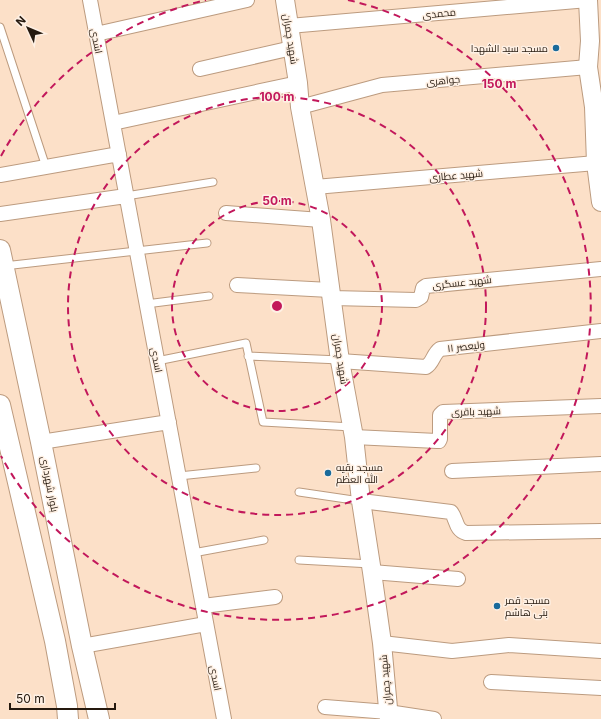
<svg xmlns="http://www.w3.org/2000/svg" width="601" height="719" font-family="Inter,Cairo,sans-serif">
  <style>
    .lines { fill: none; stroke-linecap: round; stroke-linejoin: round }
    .service-casing { stroke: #bc9b7f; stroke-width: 9 }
    .minor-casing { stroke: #bc9b7f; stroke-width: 16 }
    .tertiary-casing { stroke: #bc9b7f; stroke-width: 20 }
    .secondary-casing { stroke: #bc9b7f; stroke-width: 22 }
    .service { stroke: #fff; stroke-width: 7 }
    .minor { stroke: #fff; stroke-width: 14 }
    .tertiary { stroke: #fff; stroke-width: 18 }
    .secondary { stroke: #fff; stroke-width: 20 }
    .ring { fill: none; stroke: #c2185b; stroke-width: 2; stroke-dasharray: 7 5 }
    .poi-dot { fill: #196a9b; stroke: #fef0e4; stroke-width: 1.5 }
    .labels { text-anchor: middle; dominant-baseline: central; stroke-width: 3; stroke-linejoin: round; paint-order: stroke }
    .street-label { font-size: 10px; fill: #25190e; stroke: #fef0e4 }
    .poi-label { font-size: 10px; fill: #25190e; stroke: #fef0e4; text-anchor: start }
    .centre { fill: #c2185b; stroke: #fef0e4; stroke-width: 2 }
    .ring-label { font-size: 12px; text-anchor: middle; font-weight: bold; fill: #c2185b; stroke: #fef0e4; stroke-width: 3; stroke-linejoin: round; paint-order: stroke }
  </style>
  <rect width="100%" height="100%" fill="#fce0c8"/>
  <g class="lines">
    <defs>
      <path id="service" d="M0,27L46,167
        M126,196L213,182
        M4,266L207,243
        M146,304L209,296
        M248,356L340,360
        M157,361L246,343L263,422L352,427
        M179,476L256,468
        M299,492L360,501
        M193,553L264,540
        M299,560L371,564"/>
      <path id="minor" d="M90,0L224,719
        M289,26L588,0
        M96,34L247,0
        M200,69L292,48
        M300,107L382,85L588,67
        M113,123L298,83
        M0,175L119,154
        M315,187L596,163
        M226,213L321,220
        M0,214L126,196
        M237,285L330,290
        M332,298L416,300L421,297L423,288L426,286L601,269
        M340,361L426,367C433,363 433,354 440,349L601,331
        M354,437L437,441H439L440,439V415L443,412L601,406
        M41,442L169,422
        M452,471L601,464
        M361,501L451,512C457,519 455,530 466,533L601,531
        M372,572L458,579
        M203,606L275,597
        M382,643L452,651L509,645L601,651
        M82,646L206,624
        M491,682L601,688
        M325,707L388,712L434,719"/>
      <path id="tertiary" d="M285,0L298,83L300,107L321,220L340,361L354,437L361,501L372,572L382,643L389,719
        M588,0L590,41L588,67L594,107L596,163L601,202"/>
      <path id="secondary" d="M0,250L41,442L82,646L99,719
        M0,405L55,641L67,706L68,719"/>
    </defs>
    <use href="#service" class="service-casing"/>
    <use href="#minor" class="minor-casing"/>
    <use href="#tertiary" class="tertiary-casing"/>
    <use href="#secondary" class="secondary-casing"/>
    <use href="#service" class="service"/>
    <use href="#minor" class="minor"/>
    <use href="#tertiary" class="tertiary"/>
    <use href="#secondary" class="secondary"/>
  </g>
  <g class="ring">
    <circle cx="277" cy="306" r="105"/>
    <circle cx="277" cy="306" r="209"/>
    <path d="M1 156A314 314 0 0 1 206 0M348 0A314 314 0 1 1 1 456"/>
  </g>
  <g class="poi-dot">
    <circle cx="556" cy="48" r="4"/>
    <circle cx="328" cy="473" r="4"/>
    <circle cx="497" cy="606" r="4"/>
  </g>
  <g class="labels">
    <g class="street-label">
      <text transform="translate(439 13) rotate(-5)">محمدی</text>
      <text transform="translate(291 39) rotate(81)">شهید چمران</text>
      <text transform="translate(97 41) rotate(79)">اسدی</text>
      <text transform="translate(443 80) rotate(-5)">جواهری</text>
      <text transform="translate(456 175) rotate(-5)">شهید عطاری</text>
      <text transform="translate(462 282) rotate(-6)">شهید عسگری</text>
      <text transform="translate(466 346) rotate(-6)">ولیعصر ۱۱</text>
      <text transform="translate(341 359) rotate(81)">شهید چمران</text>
      <text transform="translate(157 360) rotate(79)">اسدی</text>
      <text transform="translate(476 411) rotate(-2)">شهید باقری</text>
      <text transform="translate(50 484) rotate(79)">بلوار شهرداری</text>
      <text transform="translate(216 678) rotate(79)">اسدی</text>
      <text transform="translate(385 680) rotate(-95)">شهید چمران</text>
    </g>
    <g class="poi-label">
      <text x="548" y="48" text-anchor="end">مسجد سید الشهدا</text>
      <text x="336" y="467">مسجد بقیه<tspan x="336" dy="12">الله العظم</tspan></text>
      <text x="505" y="600">مسجد قمر<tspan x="505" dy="12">بنی هاشم</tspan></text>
    </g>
  </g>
  <circle cx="277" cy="306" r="6" class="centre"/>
  <g class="ring-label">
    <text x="499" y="88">150 m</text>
    <text x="277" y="101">100 m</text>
    <text x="277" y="205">50 m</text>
  </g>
  <g transform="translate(28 28) rotate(314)" stroke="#fef0e4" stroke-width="3" paint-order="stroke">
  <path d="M0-3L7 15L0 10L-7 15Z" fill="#25190e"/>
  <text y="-6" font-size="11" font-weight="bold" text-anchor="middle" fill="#25190e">N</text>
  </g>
  <path d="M10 703v6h105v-6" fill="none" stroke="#25190e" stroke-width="2"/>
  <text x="16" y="703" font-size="12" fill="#25190e" stroke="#fef0e4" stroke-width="3" paint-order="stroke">50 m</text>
</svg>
